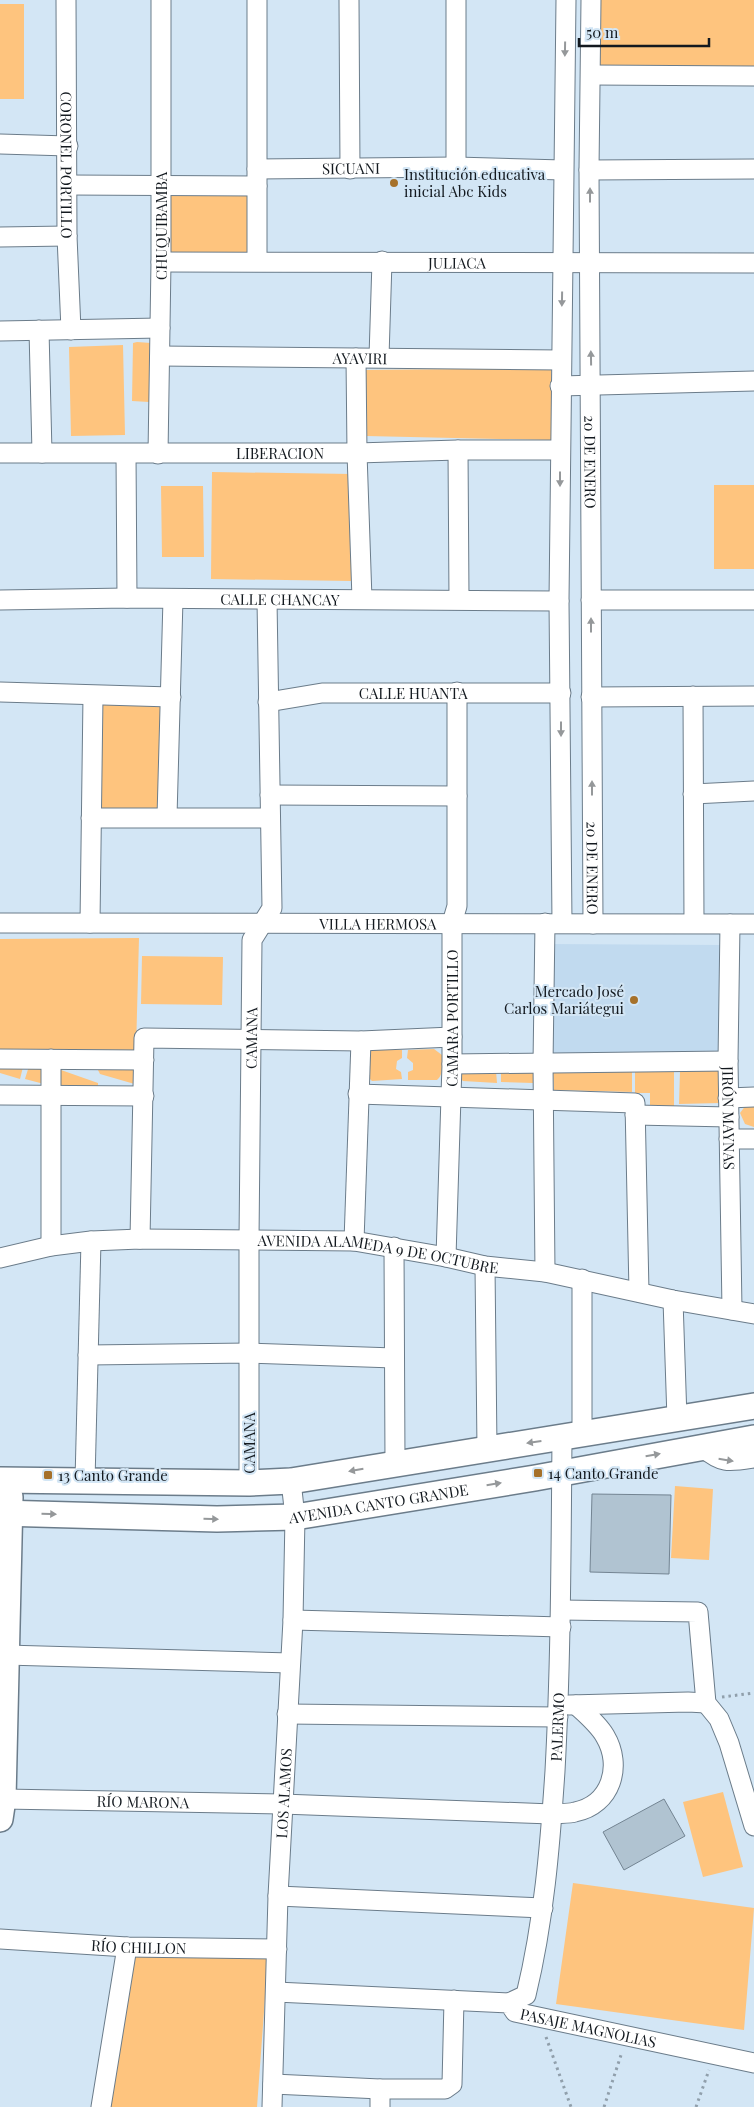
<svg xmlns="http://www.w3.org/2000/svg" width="754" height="2107" font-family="'Playfair Display',serif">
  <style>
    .built { fill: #c1daef }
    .green { fill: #fec47e }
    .building { fill: #b0c3d1; stroke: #738492 }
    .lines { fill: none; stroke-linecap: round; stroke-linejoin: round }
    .minor-casing { stroke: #6b7c8a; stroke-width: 21 }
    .major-casing { stroke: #6b7c8a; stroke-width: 28 }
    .path { stroke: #909fab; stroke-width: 3; stroke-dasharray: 2.5 4; stroke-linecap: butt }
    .minor { stroke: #fff; stroke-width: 19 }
    .major { stroke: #fff; stroke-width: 25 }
    .oneway { fill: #95989a }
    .poi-dot { fill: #a6712a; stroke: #d3e6f5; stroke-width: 2 }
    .labels { text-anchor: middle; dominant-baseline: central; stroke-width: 4; stroke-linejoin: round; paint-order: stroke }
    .street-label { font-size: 15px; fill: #13191f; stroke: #d3e6f5 }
    .poi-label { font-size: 15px; fill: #13191f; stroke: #d3e6f5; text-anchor: start }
  </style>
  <rect width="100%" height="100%" fill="#d3e6f5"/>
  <path class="built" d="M547,944L722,945L719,1055H546Z"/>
  <path class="green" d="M599,0H754V69H597Z
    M0,4H24V99H0Z
    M166,191L253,192L252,258L164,257Z
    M137,342L151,343L149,402L132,401L133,343Z
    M123,345L125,435L71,436L69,347Z
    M551,368L553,439L549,440L366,436L363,370Z
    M212,472L352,474L351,581L211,579Z
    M714,485H754V569H714Z
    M161,486H203L204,557H162Z
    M98,701L166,703L163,810L95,812Z
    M139,938L136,1050L0,1049V939Z
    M142,956L223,957L222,1005L141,1004Z
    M371,1049L402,1050V1058L397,1061L396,1069L401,1072L402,1079L372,1081L367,1076V1053Z
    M434,1049L442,1055C442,1064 444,1074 437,1080H408V1072L413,1070V1063L407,1058L408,1050Z
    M29,1066L46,1067L44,1084L25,1079Z
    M0,1067H23L20,1079L0,1073Z
    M99,1068H138V1085L100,1074L98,1070Z
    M61,1070L98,1083V1086L60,1087Z
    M501,1070L535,1072L536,1082L533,1083L501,1082Z
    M716,1070L720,1072L721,1103L679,1104L680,1071Z
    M496,1071L497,1083L463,1081L460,1078L461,1073Z
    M632,1071V1092L554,1090L553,1072Z
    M635,1071H674V1106H650V1093H635Z
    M754,1102V1127L745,1124L740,1113L746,1105Z
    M675,1486L713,1489L709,1560L671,1558Z
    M723,1792L743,1867L703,1877L683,1802Z
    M573,1883L754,1908L744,2030L556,2004Z
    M135,1954L268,1957L257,2107H110Z"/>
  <path class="building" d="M592,1494L671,1495L669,1574L590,1572Z
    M664,1799L685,1836L624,1870L603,1832Z"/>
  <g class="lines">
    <defs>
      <g id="minor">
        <path id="s1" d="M66,0L67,236L71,330"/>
        <path d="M257,0V261"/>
        <path d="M349,0L350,169"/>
        <path d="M456,0V167"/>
        <path id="s2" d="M591,0L589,170L593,924"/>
        <path d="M591,75L754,76"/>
        <path d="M0,144L68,146"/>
        <path id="s3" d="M257,169L456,167L563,170"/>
        <path d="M589,170L754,169"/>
        <path d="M68,185L257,186"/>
        <path d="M0,237L67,236"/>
        <path id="s4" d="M161,262L754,263"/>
        <path d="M39,330L42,453"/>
        <path d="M0,331L160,328"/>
        <path id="s5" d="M160,356L561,360"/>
        <path d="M379,357L382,261"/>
        <path d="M356,358L357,453L362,599"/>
        <path d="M560,386L754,381"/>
        <path d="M458,450L459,599"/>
        <path id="s6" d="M0,453H357L458,450H560"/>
        <path d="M126,454L127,598"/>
        <path id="s7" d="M158,454L161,262V0"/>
        <path id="s8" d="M0,600L127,598L559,601"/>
        <path d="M591,600H754"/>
        <path d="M0,692L171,697"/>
        <path d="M693,696L694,923"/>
        <path d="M591,697L754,696"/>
        <path id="s9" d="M268,702L322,693H561"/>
        <path d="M693,794L754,791"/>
        <path d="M270,795L457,796"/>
        <path d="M167,817L173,599"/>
        <path d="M91,818H270"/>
        <path id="s10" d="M0,923L754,924"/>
        <path d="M90,923L93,696"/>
        <path d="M545,923L543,1064L545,1272"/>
        <path d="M562,923L559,601L566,0"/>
        <path id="s11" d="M730,924L728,1061L732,1310"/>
        <path d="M0,1059L144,1060"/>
        <path d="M452,1064L728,1061"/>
        <path d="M358,1094L635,1103L639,1292"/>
        <path d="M0,1095L144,1096"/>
        <path d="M728,1098L754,1097"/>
        <path d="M635,1115L729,1117"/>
        <path d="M729,1139H754"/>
        <path d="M140,1239L144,1038L361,1041L452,1037"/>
        <path d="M354,1241L361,1041"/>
        <path d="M51,1246V1059"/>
        <path d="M394,1247L395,1463"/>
        <path id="s12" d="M446,1257L452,1064V923L457,906V692"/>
        <path id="s13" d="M0,1258L51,1246L91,1241L140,1239L354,1241L446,1257L485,1266L545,1272L673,1300L754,1314"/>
        <path d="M485,1266L487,1449"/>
        <path d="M582,1279V1435"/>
        <path d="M673,1300L677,1419"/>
        <path d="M88,1355L249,1353L394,1358"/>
        <path d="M702,1447C722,1464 729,1462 754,1458"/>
        <path d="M85,1481L91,1241"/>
        <path id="s14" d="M249,1483V1240L252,940L272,908L267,600"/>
        <path d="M561,1610L698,1612L706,1703L719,1719L729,1743L754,1826"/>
        <path d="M293,1620L561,1627"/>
        <path d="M6,1655L290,1663"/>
        <path d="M569,1705L688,1702L706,1703"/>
        <path d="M287,1714L558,1717"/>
        <path id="s15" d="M3,1799L282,1804L552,1814C559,1813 568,1814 575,1812C611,1805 623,1766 605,1736C598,1724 586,1714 576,1705"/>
        <path d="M278,1896L543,1908"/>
        <path id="s16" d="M0,1939L127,1947L277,1949"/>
        <path id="s17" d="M276,1992L509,2003L515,2012L754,2063"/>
        <path id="s18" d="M509,2003L526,1995C544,1921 550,1846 555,1771C561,1660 561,1549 562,1438"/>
        <path d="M273,2084L380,2089H445L452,2084L454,2000"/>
        <path d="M380,2089V2107"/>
        <path d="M101,2107L127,1947"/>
        <path id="s19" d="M272,2107L278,1896L293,1620L295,1517L291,1481"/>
      </g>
      <g id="major">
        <path d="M0,1480L249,1483L291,1481L754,1406"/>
        <path id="s20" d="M0,1513L217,1519L295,1517L535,1478L754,1438"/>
        <path d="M0,1819L3,1799L10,1497"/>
      </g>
    </defs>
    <use href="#minor" class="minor-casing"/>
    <use href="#major" class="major-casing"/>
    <path class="path" d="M722,1697L754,1693
      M546,2037L571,2107
      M604,2107L622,2052
      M696,2107L709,2070"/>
    <use href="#minor" class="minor"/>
    <use href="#major" class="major"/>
  </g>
  <defs><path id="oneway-solid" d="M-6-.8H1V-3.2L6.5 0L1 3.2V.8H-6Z" transform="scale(1.25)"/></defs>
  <g class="oneway">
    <use href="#oneway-solid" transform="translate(565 49) rotate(91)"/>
    <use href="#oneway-solid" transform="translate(590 195) rotate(-90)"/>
    <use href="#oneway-solid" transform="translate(562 299) rotate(91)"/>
    <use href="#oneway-solid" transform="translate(591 358) rotate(-91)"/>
    <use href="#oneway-solid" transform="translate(560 479) rotate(90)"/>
    <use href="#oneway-solid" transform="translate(591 625) rotate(-90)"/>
    <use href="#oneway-solid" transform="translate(561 729) rotate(90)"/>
    <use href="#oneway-solid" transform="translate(592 788) rotate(-90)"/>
    <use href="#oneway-solid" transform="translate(534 1442) rotate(172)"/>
    <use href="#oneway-solid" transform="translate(653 1455) rotate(-10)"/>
    <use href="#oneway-solid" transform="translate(726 1460) rotate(9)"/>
    <use href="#oneway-solid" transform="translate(356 1470) rotate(170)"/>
    <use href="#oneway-solid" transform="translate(494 1484) rotate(-9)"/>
    <use href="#oneway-solid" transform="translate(49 1514) rotate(2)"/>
    <use href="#oneway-solid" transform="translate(211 1519) rotate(1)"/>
  </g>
  <g class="poi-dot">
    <circle cx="394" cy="183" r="5"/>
    <circle cx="634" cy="1000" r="5"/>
    <rect x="533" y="1468" width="10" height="10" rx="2.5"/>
    <rect x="43" y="1470" width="10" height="10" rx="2.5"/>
  </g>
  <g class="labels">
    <g class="street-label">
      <text stroke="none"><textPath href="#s1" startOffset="165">CORONEL PORTILLO</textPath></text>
      <text stroke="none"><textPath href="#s3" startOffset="94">SICUANI</textPath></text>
      <text stroke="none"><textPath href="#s7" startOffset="228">CHUQUIBAMBA</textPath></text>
      <text stroke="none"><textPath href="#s4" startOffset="296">JULIACA</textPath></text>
      <text stroke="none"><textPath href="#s5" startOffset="200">AYAVIRI</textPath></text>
      <text stroke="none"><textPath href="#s6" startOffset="280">LIBERACION</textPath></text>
      <text stroke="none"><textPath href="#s2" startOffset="462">20 DE ENERO</textPath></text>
      <text stroke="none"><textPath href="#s8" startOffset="280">CALLE CHANCAY</textPath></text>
      <text stroke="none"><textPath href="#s9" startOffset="146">CALLE HUANTA</textPath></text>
      <text stroke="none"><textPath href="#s2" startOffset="868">20 DE ENERO</textPath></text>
      <text stroke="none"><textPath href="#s10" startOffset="378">VILLA HERMOSA</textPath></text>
      <text stroke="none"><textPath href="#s12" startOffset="239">CAMARA PORTILLO</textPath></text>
      <text stroke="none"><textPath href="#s14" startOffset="445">CAMANA</textPath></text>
      <text stroke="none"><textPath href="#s11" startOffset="194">JIRÓN MAYNAS</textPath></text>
      <text stroke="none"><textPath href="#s13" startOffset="381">AVENIDA ALAMEDA 9 DE OCTUBRE</textPath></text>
      <text transform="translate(249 1443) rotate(-90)">CAMANA</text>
      <text stroke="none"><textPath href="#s20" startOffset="380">AVENIDA CANTO GRANDE</textPath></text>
      <text stroke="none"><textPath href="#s18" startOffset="289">PALERMO</textPath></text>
      <text stroke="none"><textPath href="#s19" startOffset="314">LOS ALAMOS</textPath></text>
      <text stroke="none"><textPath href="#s15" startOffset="140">RÍO MARONA</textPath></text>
      <text stroke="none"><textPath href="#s16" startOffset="139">RÍO CHILLON</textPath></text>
      <text stroke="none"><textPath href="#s17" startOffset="319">PASAJE MAGNOLIAS</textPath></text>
    </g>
    <g class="poi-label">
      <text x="404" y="174">Institución educativa<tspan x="404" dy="17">inicial Abc Kids</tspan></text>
      <text x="624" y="991" text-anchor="end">Mercado José<tspan x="624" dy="17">Carlos Mariátegui</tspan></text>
      <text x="548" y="1473">14 Canto Grande</text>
      <text x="58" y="1475">13 Canto Grande</text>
    </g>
  </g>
  <path d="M579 38v8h130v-8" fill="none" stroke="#13191f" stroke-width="2.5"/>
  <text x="586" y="38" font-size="15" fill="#13191f" stroke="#d3e6f5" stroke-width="4" paint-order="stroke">50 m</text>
</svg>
